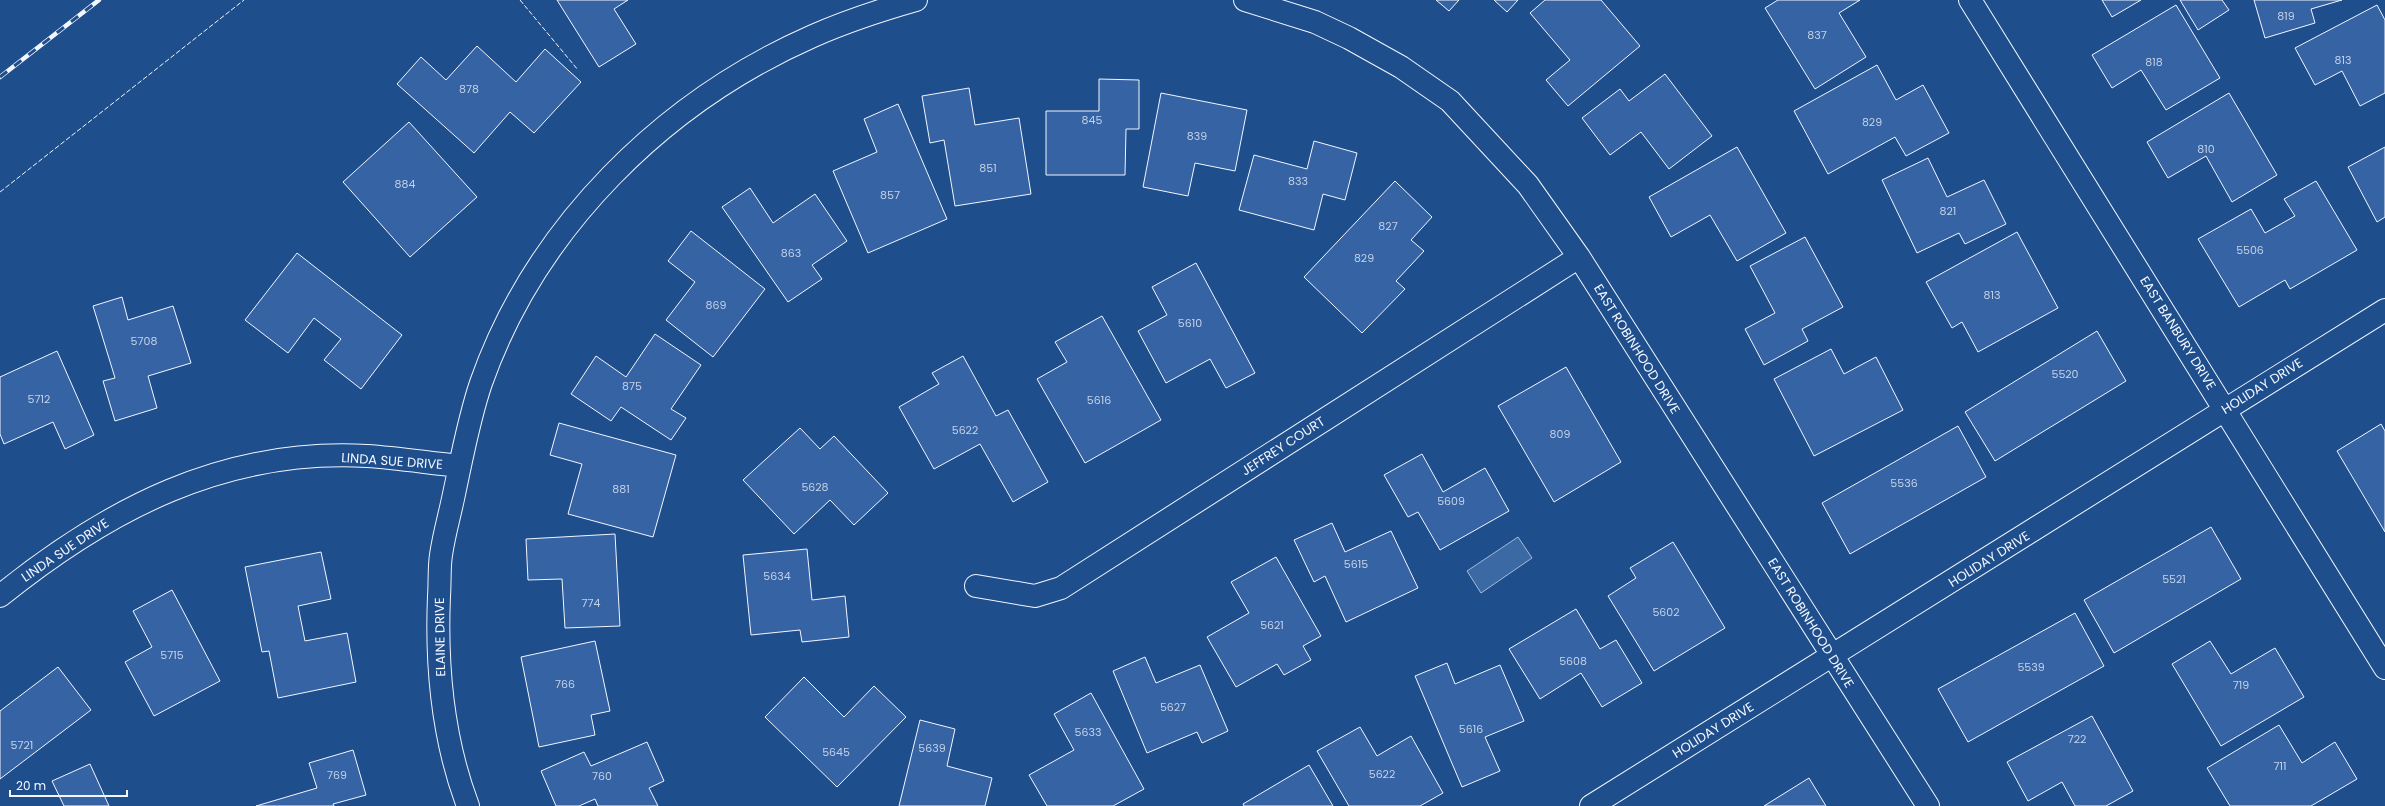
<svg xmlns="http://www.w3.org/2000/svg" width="2385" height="806" font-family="Poppins,sans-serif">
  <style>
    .water { fill: #3b69a3; stroke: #a8bbd7 }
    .building { fill: #3563a3; stroke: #f2f6ff }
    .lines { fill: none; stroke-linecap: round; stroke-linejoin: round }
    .minor-casing { stroke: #f2f6ff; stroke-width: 24 }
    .minor { stroke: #1f4e8c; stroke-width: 22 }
    .rail-casing { stroke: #f2f6ff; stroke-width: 4.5 }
    .rail { stroke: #1f4e8c; stroke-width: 3; stroke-dasharray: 9; stroke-linecap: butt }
    .fence { stroke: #f2f6ff; stroke-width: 1; stroke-dasharray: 5 2; stroke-linecap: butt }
    .labels { text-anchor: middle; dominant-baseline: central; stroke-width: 3; stroke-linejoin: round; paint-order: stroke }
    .number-label { font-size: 11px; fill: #c3d1e8 }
    .street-label { font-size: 13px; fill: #f2f6ff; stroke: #1f4e8c }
  </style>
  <rect width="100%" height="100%" fill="#1f4e8c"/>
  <path class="water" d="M1518,537L1532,558L1481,593L1467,571Z"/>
  <path class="building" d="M557,0H628L614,9L636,44L599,67Z
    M1436,0H1459L1449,11Z
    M1494,0H1518L1507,12Z
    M1545,0H1601L1640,46L1568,106L1546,80L1570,60L1530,13Z
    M1778,0H1860L1839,13L1866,57L1815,89L1765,8Z
    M2102,0H2141L2112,17Z
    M2180,0H2222L2229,10L2198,30Z
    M2254,0H2342L2311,9L2315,23L2265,38Z
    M2176,5L2220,78L2166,110L2141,70L2112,88L2092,55Z
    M2377,5L2385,20V93L2360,106L2342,71L2315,85L2295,48Z
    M477,46L516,82L545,49L581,82L534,133L510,112L474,153L397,84L421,57L446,80Z
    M1877,65L1896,100L1923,85L1949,133L1906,156L1895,137L1828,174L1794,111Z
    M1665,74L1712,136L1669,169L1641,132L1610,155L1582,118L1620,89L1629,101Z
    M1099,79L1139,80V129H1126L1125,175H1046V111H1099Z
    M969,88L975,125L1019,118L1031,194L955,206L944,140L930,143L922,96Z
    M1161,93L1247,110L1235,171L1195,163L1188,196L1143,187Z
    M2229,93L2277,175L2232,202L2206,156L2168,178L2147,142Z
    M898,104L947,219L868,253L833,171L877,152L864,119Z
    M409,122L477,197L410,257L343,182Z
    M1314,141L1357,153L1345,200L1323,194L1314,230L1239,210L1254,155L1307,169Z
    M1737,147L1786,233L1737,261L1710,215L1671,237L1649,197Z
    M2385,147V217L2377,222L2348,167Z
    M1928,158L1947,197L1984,180L2006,224L1965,244L1959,233L1917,253L1882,180Z
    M1395,181L1432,217L1411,240L1424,251L1396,281L1405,289L1362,333L1304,277Z
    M2316,181L2357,250L2290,289L2285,280L2239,307L2198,239L2251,209L2265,233L2295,216L2284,199Z
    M750,188L773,223L815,194L847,241L812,265L822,279L788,302L722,207Z
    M691,231L765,289L713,357L666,320L695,282L668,261Z
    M2017,232L2058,308L1978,352L1962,322L1952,328L1926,282Z
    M1805,237L1843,307L1802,329L1808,341L1764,365L1745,329L1775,313L1750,266Z
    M297,253L402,335L361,389L324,360L341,339L314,318L288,353L245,320Z
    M1196,263L1255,373L1226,388L1210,359L1166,383L1138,331L1167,315L1152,287Z
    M122,297L128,320L173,306L191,363L148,376L157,408L115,421L103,381L115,378L93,306Z
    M1102,316L1161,420L1085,463L1037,379L1067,362L1055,342Z
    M2097,331L2126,381L1995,461L1965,412Z
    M655,334L701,365L671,409L686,418L671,440L621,407L611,421L571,394L596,356L626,377Z
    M1831,349L1844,374L1876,357L1903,410L1814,456L1774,379Z
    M57,351L94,435L65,449L53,422L4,444L0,434V377Z
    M963,356L996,416L1008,410L1048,482L1013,502L980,444L934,469L899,407L939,384L932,373Z
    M1566,367L1621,462L1554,502L1498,406Z
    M559,423L676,455L653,537L568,514L582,464L550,455Z
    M2381,424L2385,431V532L2337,451Z
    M1958,426L1986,477L1850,554L1822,503Z
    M800,428L820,449L834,436L888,493L854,525L830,500L794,534L743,480Z
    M1422,454L1443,492L1485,468L1509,511L1440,550L1418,512L1408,517L1384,475Z
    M1332,523L1345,552L1391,531L1418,588L1346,622L1325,576L1314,582L1294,540Z
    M2211,527L2241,579L2114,653L2084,600Z
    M615,534L620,626L565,628L562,579L528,580L526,539Z
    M1673,542L1725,628L1654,671L1608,596L1636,578L1630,568Z
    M807,549L812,600L845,596L849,637L802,642L800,630L751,635L743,555Z
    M321,552L331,599L298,606L305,641L347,633L356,682L278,698L269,651L262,652L245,567Z
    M1276,557L1321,636L1303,646L1311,660L1284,675L1277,664L1236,687L1207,637L1249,613L1231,582Z
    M172,590L220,681L154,716L125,662L152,647L133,611Z
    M1576,609L1600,649L1616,640L1642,683L1602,707L1581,673L1540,699L1509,649Z
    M2075,613L2104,666L1968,742L1938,689Z
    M595,641L610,711L591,715L595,735L539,747L521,657Z
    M2210,641L2231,674L2275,648L2304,697L2221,746L2172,664Z
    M1145,657L1156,683L1200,665L1228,731L1202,743L1197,732L1147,753L1113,671Z
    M1447,663L1455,684L1500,665L1524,721L1485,737L1500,771L1462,787L1415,676Z
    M58,667L91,710L0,779V711Z
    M804,677L844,717L874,686L906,717L837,787L765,717Z
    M1091,693L1144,789L1113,806H1047L1029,775L1074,750L1054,714Z
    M2092,716L2133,791L2106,806H2075L2062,782L2028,801L2007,762Z
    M920,720L955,729L947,766L992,778L985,806H899Z
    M2279,725L2302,763L2335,742L2357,779L2311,806H2230L2207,768Z
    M1360,727L1377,756L1411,736L1443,793L1420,806H1349L1317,751Z
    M647,742L664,781L649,788L658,806H598L595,799L579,806H556L541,771L584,752L591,766Z
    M353,750L366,795L333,804L334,806H256L317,788L309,763Z
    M90,764L109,806H64L52,781Z
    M1309,765L1333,806H1244L1243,804Z
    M1809,778L1826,806H1764Z"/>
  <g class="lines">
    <defs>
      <path id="minor" d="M1245,0L1315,22L1349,38L1401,67L1450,101L1528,185L1579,257L1928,806
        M1970,0L2385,668
        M976,586L1035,596L1061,588L1579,257
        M0,596C108,509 224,448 367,456C398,458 429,463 460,466
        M468,806C443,740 436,666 439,596C440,583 439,568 441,555C444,534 450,514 454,494C462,457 469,418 481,383C536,227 663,102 813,36C847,21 881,10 916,0
        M1591,806L2385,310"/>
    </defs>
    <use href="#minor" class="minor-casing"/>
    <use href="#minor" class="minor"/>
    <defs>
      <path id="rail" d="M0,77L99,0"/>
    </defs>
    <use href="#rail" class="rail-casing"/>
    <use href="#rail" class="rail"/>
    <path class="fence" d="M520,0L578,70
      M0,192L244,0"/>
  </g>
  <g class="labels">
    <g class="number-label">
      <text x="2286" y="16">819</text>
      <text x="1817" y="35">837</text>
      <text x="2343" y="60">813</text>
      <text x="2154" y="62">818</text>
      <text x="469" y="89">878</text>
      <text x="1092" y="120">845</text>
      <text x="1872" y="122">829</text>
      <text x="1197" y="136">839</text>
      <text x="2206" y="149">810</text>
      <text x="988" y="168">851</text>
      <text x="1298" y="181">833</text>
      <text x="405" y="184">884</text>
      <text x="890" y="195">857</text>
      <text x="1948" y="211">821</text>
      <text x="1388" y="226">827</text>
      <text x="2250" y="250">5506</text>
      <text x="791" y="253">863</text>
      <text x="1364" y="258">829</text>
      <text x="1992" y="295">813</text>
      <text x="716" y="305">869</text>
      <text x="1190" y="323">5610</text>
      <text x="144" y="341">5708</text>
      <text x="2065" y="374">5520</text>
      <text x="632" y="386">875</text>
      <text x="39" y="399">5712</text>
      <text x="1099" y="400">5616</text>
      <text x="965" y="430">5622</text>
      <text x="1560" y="434">809</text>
      <text x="1904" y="483">5536</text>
      <text x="815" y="487">5628</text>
      <text x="621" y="489">881</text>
      <text x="1451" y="501">5609</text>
      <text x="1356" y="564">5615</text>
      <text x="777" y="576">5634</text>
      <text x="2174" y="579">5521</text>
      <text x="591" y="603">774</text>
      <text x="1666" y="612">5602</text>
      <text x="1272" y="625">5621</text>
      <text x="172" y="655">5715</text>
      <text x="1573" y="661">5608</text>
      <text x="2031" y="667">5539</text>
      <text x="565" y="684">766</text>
      <text x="2241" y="685">719</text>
      <text x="1173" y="707">5627</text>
      <text x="1471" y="729">5616</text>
      <text x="1088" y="732">5633</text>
      <text x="2077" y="739">722</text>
      <text x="22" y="745">5721</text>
      <text x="932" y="748">5639</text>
      <text x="836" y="752">5645</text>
      <text x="2280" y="766">711</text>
      <text x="1382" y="774">5622</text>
      <text x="337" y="775">769</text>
      <text x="602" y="776">760</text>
    </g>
    <g class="street-label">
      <text transform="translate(2178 333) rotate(58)">EAST BANBURY DRIVE</text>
      <text transform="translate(1637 349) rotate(58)">EAST ROBINHOOD DRIVE</text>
      <text transform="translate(2262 386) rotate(-32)">HOLIDAY DRIVE</text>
      <text transform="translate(1283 446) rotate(-33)">JEFFREY COURT</text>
      <text transform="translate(392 461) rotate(4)">LINDA SUE DRIVE</text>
      <text transform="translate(65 550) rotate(-34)">LINDA SUE DRIVE</text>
      <text transform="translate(1989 559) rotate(-32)">HOLIDAY DRIVE</text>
      <text transform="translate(1811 623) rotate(58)">EAST ROBINHOOD DRIVE</text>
      <text transform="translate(440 637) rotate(-91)">ELAINE DRIVE</text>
      <text transform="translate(1713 730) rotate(-32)">HOLIDAY DRIVE</text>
    </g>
  </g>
  <path d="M10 790v6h117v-6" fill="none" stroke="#f2f6ff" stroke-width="2"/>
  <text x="16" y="790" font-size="12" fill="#f2f6ff" stroke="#1f4e8c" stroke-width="3" paint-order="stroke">20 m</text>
</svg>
